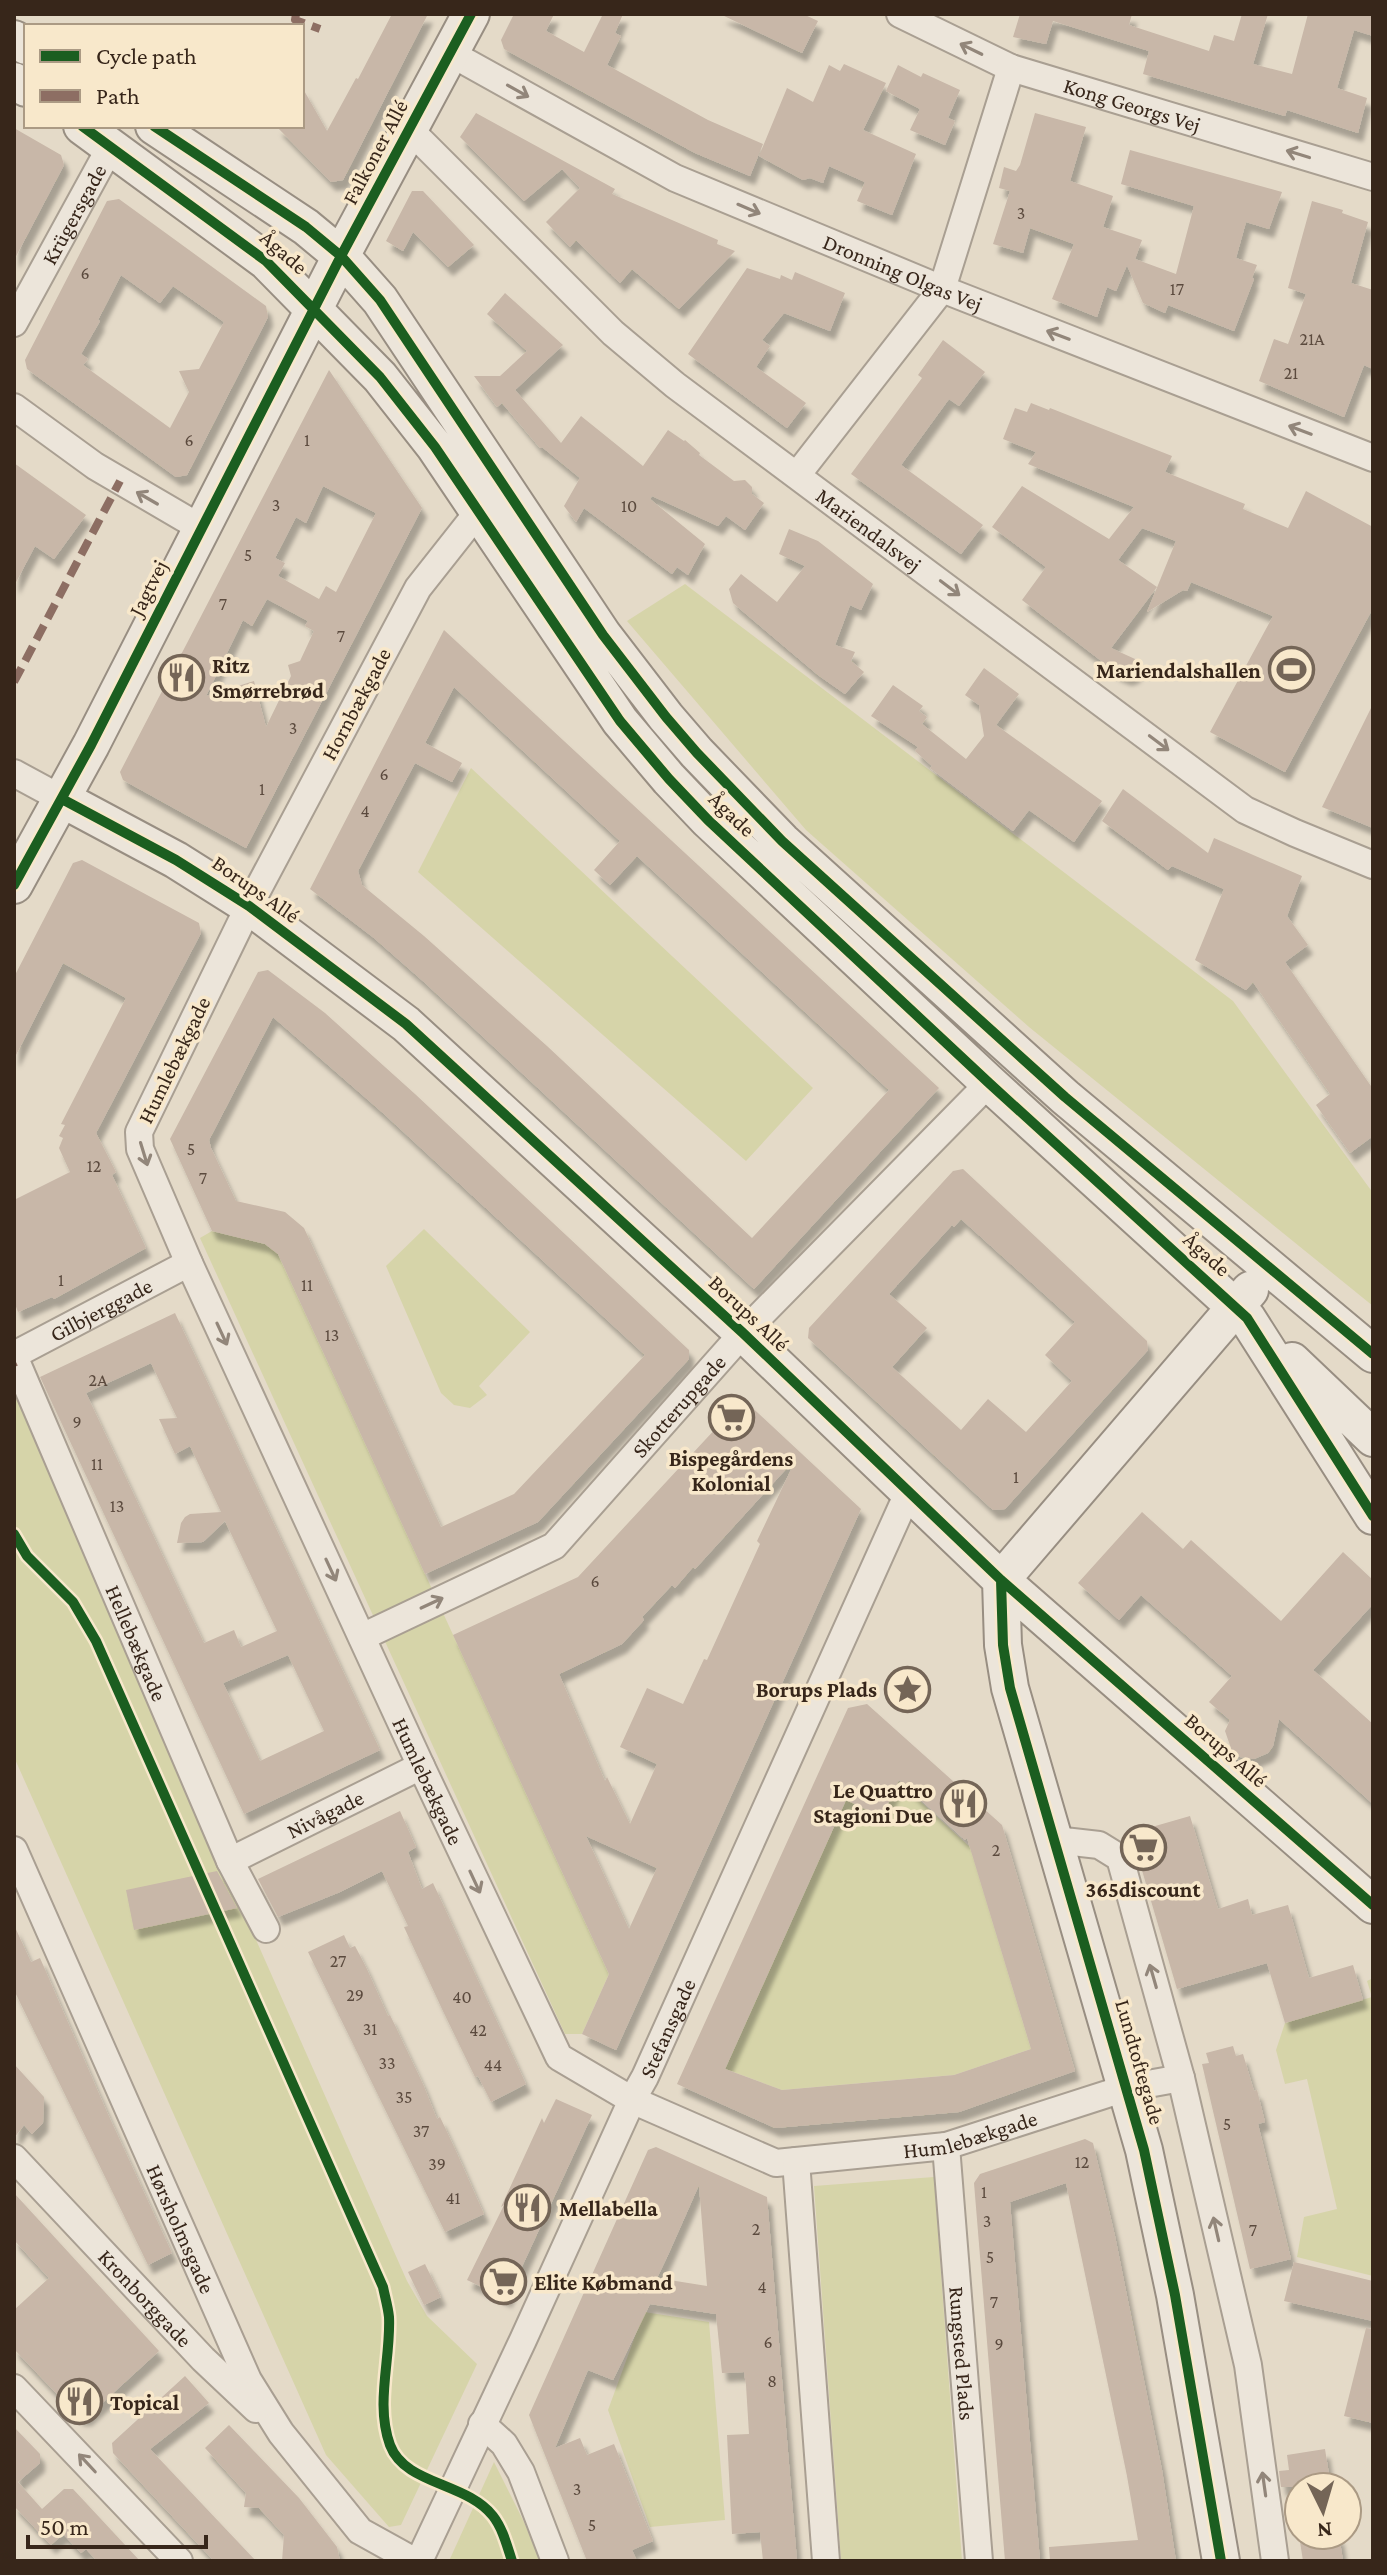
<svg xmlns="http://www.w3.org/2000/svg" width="1387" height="2575" font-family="'Crimson Pro',serif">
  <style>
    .green { fill: #d6d4a9 }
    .building { fill: #c8b7a8; fill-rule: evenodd; filter: url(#shadow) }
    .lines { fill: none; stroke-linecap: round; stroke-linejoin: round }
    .street-casing { stroke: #a99f92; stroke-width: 30 }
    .secondary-casing { stroke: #988e82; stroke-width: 40 }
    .street { stroke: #ece5da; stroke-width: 26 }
    .secondary { stroke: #ece5da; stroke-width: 36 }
    .quiet { stroke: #8d6e63; stroke-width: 8; stroke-dasharray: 16 8; stroke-linecap: butt }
    .cycleway-casing { stroke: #f8e8cb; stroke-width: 15 }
    .cycleway { stroke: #1b5e20; stroke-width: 10 }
    .oneway { stroke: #92867a }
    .labels { text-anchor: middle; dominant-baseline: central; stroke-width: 7; stroke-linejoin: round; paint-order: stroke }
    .number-label { font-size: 18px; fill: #5b4a3e }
    .street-label { font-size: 22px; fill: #37261a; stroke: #f8e8cb }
    .poi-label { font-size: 22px; font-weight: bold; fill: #37261a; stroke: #f8e8cb; text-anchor: start }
  </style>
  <defs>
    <filter id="shadow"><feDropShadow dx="5" dy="9" stdDeviation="2" flood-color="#0004"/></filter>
  </defs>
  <rect width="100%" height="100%" fill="#e4dac8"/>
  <path class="green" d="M685,584L1233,1001L1373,1193V1306L1029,1027L806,830L627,621Z
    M471,768L813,1088L746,1161L418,872Z
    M424,1229L530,1332L479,1386L487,1395L470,1408L454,1405L441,1393L386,1266Z
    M212,1231L265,1244L278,1254L609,1974L582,2034H565L200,1238Z
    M14,1393L407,2281L427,2316L477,2364L401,2525L389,2527L326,2455L14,1757Z
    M872,1757L970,1847L1031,2049L954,2075L782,2090L725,2069L865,1758Z
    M1373,1978V2276L1297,2257L1304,2217L1337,2209L1307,2079L1285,2084L1276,2050L1285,2023L1372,1997L1367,1981Z
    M934,2177L962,2561H841L814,2186Z
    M644,2312L709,2322L725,2520L650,2527L608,2410Z
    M494,2462L524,2522L540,2561H449Z"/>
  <path class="building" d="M392,14H428L343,180L331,182L276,126H302V87L327,131L356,78L358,79Z
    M514,14H554L546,31L584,52L603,14H623L615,33L621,36L607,65L708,120L763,144L750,176L695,153L504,49L501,40Z
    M720,14H803L818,21L802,53Z
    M1020,14H1132L1129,25L1209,51L1214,35L1234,41L1242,14H1268L1253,64L1292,74L1308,14H1373V36L1354,30L1337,88L1367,98L1358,133L1287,110L1285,116L1143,74L1149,51L1053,21L1046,44L1013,37Z
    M844,64L886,83L863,130L916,154L892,215L857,201L865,182L829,166L823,183L810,178L803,180L759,156L787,88L813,102L829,65L840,71Z
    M898,65L921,77L923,73L960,90L948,118L955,121L945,145L910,130L920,109L886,91Z
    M476,113L615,189L612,194L718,240L717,244L735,251L679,309L632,269L620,283L576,240L570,247L546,222L580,188L562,169L524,201L460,137Z
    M1035,113L1086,127L1070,181L1113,196L1103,227L1142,240L1135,259L1176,274L1194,206L1121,184L1130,150L1282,192L1269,229L1246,222L1236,258L1257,265L1252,278L1254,279L1234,331L1168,305L1165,313L1143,303L1127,265L1116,291L1107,287L1097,317L1052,299L1074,244L1030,228L1023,253L993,244L1010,191L999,188L1004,167L1016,171L1020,165Z
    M14,128L61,155L64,165L14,260Z
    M412,191H423L474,245L448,267L413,232L403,251L386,241Z
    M119,199L266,306L268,317L187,475L176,477L27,369L25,360L107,201ZM121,275L160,303L173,286L224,322L199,369L179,371L189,392L170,428L83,365L88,359L81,354L100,321L98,320Z
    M1312,201L1343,210L1342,213L1368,222L1351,283L1373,290V369L1364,365L1344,417L1259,381L1274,339L1288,344L1306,294L1288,288Z
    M747,268L780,279L781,275L792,280L795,272L845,293L830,331L784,313L762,340L770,346L756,367L806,403L787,428L688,354Z
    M505,293L563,345L515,390L561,443L581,416L643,466L668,430L684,441L685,440L700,453L699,455L734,481L745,480L752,487V494L764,503L745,530L726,516L718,526L652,496L650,499L705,544L688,575L677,567L672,574L584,508L576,522L564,506L580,478L542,447L540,448L502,403L497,407L474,376H500L527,351L487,314Z
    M943,340L985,372L959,406L949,399L901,465L983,525L961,554L851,474L922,378L918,375Z
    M329,370L422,508L246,848L123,780L120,772ZM323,486L376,513L336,592L326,586L319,599L278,576L285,563L275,558L296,517L306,523ZM267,599L308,621L305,626L314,631L300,661L288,665L291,676L266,727L254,681L206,696L243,620L252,626Z
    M1031,403L1049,410L1050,408L1172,456L1165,472L1245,504L1243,509L1288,528L1306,491L1373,527V608L1285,772L1210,732L1273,616L1191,582L1187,591L1183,590L1147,612L1176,541L1142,528L1118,560L1157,587L1111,648L1135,659L1138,666L1135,674L1127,677L1117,673L1022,600L1046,567L992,527L1022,486L1109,539L1134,507L1028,464L1036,452L1003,439L1015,408L1027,412Z
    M14,463L86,515L54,559L35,546L14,586Z
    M789,529L818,541L873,584L861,610L850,605L835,645L855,652L851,661L864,672L845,694L818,675L733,603L729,589L741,574L777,602L805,566L779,554Z
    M444,630L939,1088L754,1289L424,982L374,938L310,889ZM454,687L620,841L594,870L610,885L637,856L889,1090L752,1238L547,1046L424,936L362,885L358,871L415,763L452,782L462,763L425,743Z
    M984,668L1019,694L996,725L1102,801L1074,842L1029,810L1013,831L930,768L932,766L915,751L918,747L871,716L893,685L923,706L919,711L927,717L922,724L966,759L984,736L979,705L965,695Z
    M1373,704V828L1322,807Z
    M1123,789L1208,853L1214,838L1302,876L1287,916L1308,945L1285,962L1373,1089V1136L1350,1153L1316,1105L1330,1094L1253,982L1246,990L1195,960L1224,889L1172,866L1168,870L1102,821Z
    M82,860L199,923L201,933L96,1133L116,1172L112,1175L146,1248L54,1299L52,1297L18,1312L14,1301V1200L70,1172L59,1148L63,1138L59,1136L65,1125L61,1124L126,998L63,963L14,1059V977L73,863Z
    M268,970L325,1013L415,1094L689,1350V1359L538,1522L425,1574L278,1254L265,1244L212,1231L170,1139L258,972ZM273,1017L383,1113L645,1355L514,1494L441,1527L304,1228L285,1212L236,1201L211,1148L209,1140Z
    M963,1169L1147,1341L1148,1350L1005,1509L993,1510L808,1338L809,1328L953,1171ZM961,1219L1075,1322L1045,1355L1072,1381L1026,1432L988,1399L961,1430L892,1367L927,1328L889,1294L952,1225L954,1227Z
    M175,1313L380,1750L244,1814L40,1377ZM151,1363L177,1418L159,1419L175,1454L190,1446L221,1512L190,1514L185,1517L181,1523L177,1543L203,1542L225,1521L277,1631L241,1647L234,1630L204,1643L86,1393ZM288,1655L324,1731L260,1761L223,1683Z
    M743,1399L861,1509L616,2050L582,2034L609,1974L453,1635L578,1577ZM797,1457L757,1541L760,1544L707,1660L704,1659L683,1704L647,1688L620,1747L657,1764L630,1824L607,1777L605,1781L559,1674L622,1644L644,1620L642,1617L672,1585L675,1588L693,1567L695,1569ZM586,1836L657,1868L629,1929Z
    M1142,1512L1183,1549L1191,1540L1281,1621L1343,1552L1373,1580V1604L1313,1670L1373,1724V1804L1279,1719L1273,1746L1268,1753L1254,1759L1240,1757L1232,1751L1225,1731L1230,1720L1209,1702L1232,1676L1141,1595L1119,1620L1078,1583Z
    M867,1704L1002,1825L1075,2071L959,2112L775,2128L677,2084L848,1708ZM899,1780L965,1840L967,1838L1031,2049L954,2075L782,2090L725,2069L846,1800L882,1817Z
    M400,1811L416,1847L408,1852L422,1889L433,1883L526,2084L491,2102L478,2076L475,2077L442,2009L404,1927L408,1926L382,1871L340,1892L278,1917L258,1879Z
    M1190,1816L1218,1909L1248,1899L1252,1915L1288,1905L1309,1978L1353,1965L1363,2000L1285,2023L1267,1963L1177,1989L1131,1833Z
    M217,1871L237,1908L134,1930L126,1890Z
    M14,1925L31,1962L40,1958L107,2112L172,2253L148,2265L14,1990Z
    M344,1935L350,1948L355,1946L366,1967L388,2016L390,2015L423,2084L437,2119L440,2117L456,2151L484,2214L445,2232L308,1952Z
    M1233,2046L1236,2056L1243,2054L1254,2091L1257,2090L1265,2122L1258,2124L1291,2259L1250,2269L1202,2064L1209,2063L1206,2053Z
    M14,2064L44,2097L43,2123L32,2134L24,2125L14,2138Z
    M556,2099L592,2115L507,2299L467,2280L504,2205L501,2207L542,2118L544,2123Z
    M1085,2139L1093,2143L1115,2236L1162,2470L1176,2561H1050L1049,2547L1138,2540L1127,2476L1066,2183L1010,2202L1040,2561H1005L974,2183L980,2174Z
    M656,2147L767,2197L797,2561H763L760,2532L732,2534L727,2435L749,2434L746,2385L744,2372L722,2373L716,2314L650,2304L613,2380L588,2370L555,2448L580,2438L587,2455L614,2444L653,2541L632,2550L637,2561H587L529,2415L648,2150ZM699,2185L707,2286L657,2278L668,2255Z
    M14,2193L159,2351L87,2417H79L14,2349V2310L49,2278L14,2240Z
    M1294,2262L1373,2281V2321L1284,2301Z
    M425,2264L441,2297L424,2305L408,2272Z
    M1366,2328L1373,2329V2423L1344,2416Z
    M185,2376L209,2403L150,2449L256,2561H214L113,2453L112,2443Z
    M229,2425L299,2498L337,2547L340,2561H282L284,2535L259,2508L244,2507L246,2493L205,2448Z
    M14,2427L40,2454V2463L18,2482L42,2509L64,2489H73L140,2561H97L86,2549L81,2553L63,2534L51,2545L14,2506Z
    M1325,2449L1331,2487H1281L1279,2471L1289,2470L1287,2455Z
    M1299,2535H1339L1343,2561H1303Z"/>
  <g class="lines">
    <defs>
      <g id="street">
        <path id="s1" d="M900,14L1011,68L1373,177"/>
        <path id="s2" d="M450,53L675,178L942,289L1373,458"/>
        <path id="s3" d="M410,130L613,333L675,385L1245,810L1295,833L1373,865"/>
        <path id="s4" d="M14,323L111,146"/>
        <path d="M14,407L95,466L201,528"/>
        <path d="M797,475L942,289L1011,68"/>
        <path id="s5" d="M478,512L418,588L249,906L139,1132L140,1149L189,1263L421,1766L559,2057L632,2100L776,2163L946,2146L1126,2088L1181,2078"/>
        <path d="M14,773L62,799"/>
        <path id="s6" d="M14,1355L189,1263"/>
        <path id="s7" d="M14,1356L230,1861L266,1929"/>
        <path id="s8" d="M362,1637L554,1546L743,1333L989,1083"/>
        <path d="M1055,1840L1099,1845L1120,1858L1181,2078L1248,2365L1275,2561"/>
        <path id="s9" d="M14,1850L248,2380L281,2433L360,2531L414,2561"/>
        <path id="s10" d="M230,1861L421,1766"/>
        <path id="s11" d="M946,2146L979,2561"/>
        <path id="s12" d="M14,2158L203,2359L256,2409"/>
        <path d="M796,2161L826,2561"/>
        <path d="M14,2388L179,2561"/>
        <path d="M482,2424L504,2444L521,2472L555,2561"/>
        <path id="s13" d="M419,2561L523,2340L632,2100L645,2077L908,1493"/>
      </g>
      <path id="secondary" d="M14,39L26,46
        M14,81L26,88
        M82,126L266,261L380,377L435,447L620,721L669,779L708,820L989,1083L1247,1318L1373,1516
        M154,126L306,227L341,256L380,300L603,635L666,717L697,753L782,841L1065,1097L1373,1354
        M62,799L176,860L249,906L406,1024L743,1333L1001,1580L1373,1905
        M14,885L91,745L341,256L471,14
        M1292,1361L1373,1438
        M1001,1580L1003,1645L1010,1688L1144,2150L1175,2295L1221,2561
        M1001,1580L1250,1290"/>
    </defs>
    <use href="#street" class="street-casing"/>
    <use href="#secondary" class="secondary-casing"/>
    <use href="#street" class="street"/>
    <use href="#secondary" class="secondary"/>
    <path class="quiet" d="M296,14L295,20L320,29
      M14,682L120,481
      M14,1363L16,1362"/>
    <defs>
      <path id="cycleway" d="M82,126L266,261L380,377L435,447L620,721L669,779L708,820L989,1083L1247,1318L1373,1516
        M154,126L306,227L341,256L380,300L603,635L666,717L697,753L782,841L1065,1097L1373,1354
        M62,799L176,860L249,906L406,1024L743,1333L1001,1580L1373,1905
        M14,885L91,745L341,256L471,14
        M14,1534L27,1556L73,1602L96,1641L383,2287C385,2297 388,2307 389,2317C391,2359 375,2404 390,2445C405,2485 466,2482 493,2516C503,2529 507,2546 512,2561
        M1001,1580L1003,1645L1010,1688L1144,2150L1175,2295L1221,2561"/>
    </defs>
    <use href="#cycleway" class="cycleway-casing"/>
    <use href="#cycleway" class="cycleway"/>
  </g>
  <defs><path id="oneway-shaft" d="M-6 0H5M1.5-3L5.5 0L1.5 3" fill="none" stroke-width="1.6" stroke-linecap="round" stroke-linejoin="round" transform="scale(2)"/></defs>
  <g class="oneway">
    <use href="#oneway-shaft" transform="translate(971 49) rotate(-154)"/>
    <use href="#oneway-shaft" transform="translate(518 91) rotate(29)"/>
    <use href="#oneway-shaft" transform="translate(1298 154) rotate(-163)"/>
    <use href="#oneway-shaft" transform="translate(749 209) rotate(23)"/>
    <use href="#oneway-shaft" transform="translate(1058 335) rotate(-159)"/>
    <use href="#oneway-shaft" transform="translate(1300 430) rotate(-159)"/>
    <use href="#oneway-shaft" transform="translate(147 498) rotate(-150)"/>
    <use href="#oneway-shaft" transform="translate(950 588) rotate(37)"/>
    <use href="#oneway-shaft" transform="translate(1159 743) rotate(37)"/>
    <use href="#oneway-shaft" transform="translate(144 1154) rotate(73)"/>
    <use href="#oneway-shaft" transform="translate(222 1334) rotate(65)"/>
    <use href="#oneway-shaft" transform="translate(331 1570) rotate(65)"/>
    <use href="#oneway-shaft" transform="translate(432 1603) rotate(-25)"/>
    <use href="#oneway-shaft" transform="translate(475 1882) rotate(65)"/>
    <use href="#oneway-shaft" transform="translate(1153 1976) rotate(-106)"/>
    <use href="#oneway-shaft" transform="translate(1216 2229) rotate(-103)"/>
    <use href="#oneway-shaft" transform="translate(87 2463) rotate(-133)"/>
    <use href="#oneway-shaft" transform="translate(1264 2484) rotate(-98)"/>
  </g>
  <defs>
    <symbol id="stadium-ring" viewBox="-11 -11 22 22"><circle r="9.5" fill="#f8e8cb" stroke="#746557" stroke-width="1.5"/><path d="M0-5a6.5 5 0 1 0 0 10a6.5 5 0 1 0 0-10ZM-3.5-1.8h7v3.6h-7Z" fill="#746557"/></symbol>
    <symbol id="restaurant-ring" viewBox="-11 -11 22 22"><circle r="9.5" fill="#f8e8cb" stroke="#746557" stroke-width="1.5"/><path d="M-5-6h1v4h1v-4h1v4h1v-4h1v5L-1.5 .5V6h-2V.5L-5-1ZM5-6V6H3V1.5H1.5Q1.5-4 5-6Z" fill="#746557"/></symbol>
    <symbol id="supermarket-ring" viewBox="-11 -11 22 22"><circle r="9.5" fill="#f8e8cb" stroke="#746557" stroke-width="1.5"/><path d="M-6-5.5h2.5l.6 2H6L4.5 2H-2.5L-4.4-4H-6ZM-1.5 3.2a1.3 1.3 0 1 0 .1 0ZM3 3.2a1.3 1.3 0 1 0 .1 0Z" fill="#746557"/></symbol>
    <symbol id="sight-ring" viewBox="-11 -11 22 22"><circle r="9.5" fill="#f8e8cb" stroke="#746557" stroke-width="1.5"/><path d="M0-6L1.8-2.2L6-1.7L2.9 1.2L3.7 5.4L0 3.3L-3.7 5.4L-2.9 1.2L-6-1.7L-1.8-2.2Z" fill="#746557"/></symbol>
  </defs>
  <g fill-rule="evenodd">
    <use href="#stadium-ring" x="1266" y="644" width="51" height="51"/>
    <use href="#restaurant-ring" x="156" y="652" width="51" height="51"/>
    <use href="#supermarket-ring" x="706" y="1392" width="51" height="51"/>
    <use href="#sight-ring" x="882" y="1664" width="51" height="51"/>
    <use href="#restaurant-ring" x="938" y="1778" width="51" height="51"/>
    <use href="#supermarket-ring" x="1118" y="1822" width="51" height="51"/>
    <use href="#restaurant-ring" x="502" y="2182" width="51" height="51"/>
    <use href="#supermarket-ring" x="478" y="2256" width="51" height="51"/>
    <use href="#restaurant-ring" x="54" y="2376" width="51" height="51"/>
  </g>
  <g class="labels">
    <g class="number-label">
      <text x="1021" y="213">3</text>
      <text x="85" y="273">6</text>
      <text x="1177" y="289">17</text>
      <text x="1312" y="339">21A</text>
      <text x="1291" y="373">21</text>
      <text x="189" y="440">6</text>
      <text x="307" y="440">1</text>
      <text x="276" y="505">3</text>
      <text x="629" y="506">10</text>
      <text x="248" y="555">5</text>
      <text x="223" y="604">7</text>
      <text x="341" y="636">7</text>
      <text x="293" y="728">3</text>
      <text x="384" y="774">6</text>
      <text x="262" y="789">1</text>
      <text x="365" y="811">4</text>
      <text x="191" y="1149">5</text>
      <text x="94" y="1166">12</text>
      <text x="203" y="1178">7</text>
      <text x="61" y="1280">1</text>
      <text x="307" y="1285">11</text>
      <text x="332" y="1335">13</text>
      <text x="98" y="1380">2A</text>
      <text x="77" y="1422">9</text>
      <text x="97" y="1464">11</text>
      <text x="1016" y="1477">1</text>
      <text x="117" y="1506">13</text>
      <text x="595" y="1581">6</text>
      <text x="996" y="1850">2</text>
      <text x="338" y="1961">27</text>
      <text x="355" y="1995">29</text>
      <text x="462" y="1997">40</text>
      <text x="370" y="2029">31</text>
      <text x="478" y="2030">42</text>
      <text x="387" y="2063">33</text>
      <text x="493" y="2065">44</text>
      <text x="404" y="2097">35</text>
      <text x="1227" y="2124">5</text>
      <text x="421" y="2131">37</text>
      <text x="1082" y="2162">12</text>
      <text x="437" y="2164">39</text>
      <text x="984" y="2192">1</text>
      <text x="453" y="2198">41</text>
      <text x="987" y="2221">3</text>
      <text x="756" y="2229">2</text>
      <text x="1253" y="2230">7</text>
      <text x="990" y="2257">5</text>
      <text x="762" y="2287">4</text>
      <text x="994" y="2302">7</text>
      <text x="768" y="2342">6</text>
      <text x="999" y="2344">9</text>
      <text x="772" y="2381">8</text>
      <text x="577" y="2489">3</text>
      <text x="592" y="2525">5</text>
    </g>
    <g class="street-label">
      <text stroke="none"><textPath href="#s1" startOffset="250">Kong Georgs Vej</textPath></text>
      <text transform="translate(375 152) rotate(-62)">Falkoner Allé</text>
      <text stroke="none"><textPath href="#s4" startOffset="124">Krügersgade</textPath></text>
      <text transform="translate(284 252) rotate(41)">Ågade</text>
      <text stroke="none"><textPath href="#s2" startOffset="504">Dronning Olgas Vej</textPath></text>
      <text stroke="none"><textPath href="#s3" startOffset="610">Mariendalsvej</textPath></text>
      <text transform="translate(148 588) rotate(-63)">Jagtvej</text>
      <text transform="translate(356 704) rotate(-62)">Hornbækgade</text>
      <text transform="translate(732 814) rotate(44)">Ågade</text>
      <text transform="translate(256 889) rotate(35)">Borups Allé</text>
      <text transform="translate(174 1060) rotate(-64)">Humlebækgade</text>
      <text transform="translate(1207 1254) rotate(42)">Ågade</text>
      <text stroke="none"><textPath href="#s6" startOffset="98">Gilbjerggade</textPath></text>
      <text transform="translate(749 1313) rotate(43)">Borups Allé</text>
      <text stroke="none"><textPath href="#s8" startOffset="400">Skotterupgade</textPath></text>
      <text stroke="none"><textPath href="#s7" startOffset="312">Hellebækgade</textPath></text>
      <text transform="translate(1226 1750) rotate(41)">Borups Allé</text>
      <text stroke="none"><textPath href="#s5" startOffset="1420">Humlebækgade</textPath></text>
      <text stroke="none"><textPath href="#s10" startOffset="106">Nivågade</textPath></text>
      <text stroke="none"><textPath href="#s13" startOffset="588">Stefansgade</textPath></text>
      <text transform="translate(1140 2062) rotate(74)">Lundtoftegade</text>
      <text stroke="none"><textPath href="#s5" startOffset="2164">Humlebækgade</textPath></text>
      <text stroke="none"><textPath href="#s9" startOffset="414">Hørsholmsgade</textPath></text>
      <text stroke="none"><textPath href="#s12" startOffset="192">Kronborggade</textPath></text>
      <text stroke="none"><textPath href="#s11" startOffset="208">Rungsted Plads</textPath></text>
    </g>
    <g class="poi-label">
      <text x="212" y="665">Ritz<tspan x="212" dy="25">Smørrebrød</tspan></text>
      <text x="1261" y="670" text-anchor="end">Mariendalshallen</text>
      <text x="731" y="1458" text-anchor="middle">Bispegårdens<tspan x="731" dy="25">Kolonial</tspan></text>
      <text x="877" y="1689" text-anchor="end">Borups Plads</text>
      <text x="933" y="1790" text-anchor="end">Le Quattro<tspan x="933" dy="25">Stagioni Due</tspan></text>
      <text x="1143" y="1889" text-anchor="middle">365discount</text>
      <text x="559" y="2208">Mellabella</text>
      <text x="534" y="2282">Elite Købmand</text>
      <text x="110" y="2402">Topical</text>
    </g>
  </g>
  <rect width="1387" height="2575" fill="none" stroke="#37261a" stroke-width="32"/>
  <rect x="24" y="24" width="280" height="104" fill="#f8e8cb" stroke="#ab9a84" stroke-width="2"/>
  <rect x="40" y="50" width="40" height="12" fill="#1b5e20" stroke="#ab9a84" stroke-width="2"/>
  <text x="96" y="64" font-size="24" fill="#37261a">Cycle path</text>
  <rect x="40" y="90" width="40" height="12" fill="#8d6e63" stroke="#ab9a84" stroke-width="2"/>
  <text x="96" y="104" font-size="24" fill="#37261a">Path</text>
  <g transform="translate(1323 2511) rotate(175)"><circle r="38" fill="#f8e8cb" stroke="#ab9a84" stroke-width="2"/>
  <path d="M0-6L14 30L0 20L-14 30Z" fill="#746557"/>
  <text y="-12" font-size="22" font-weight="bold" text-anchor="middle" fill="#37261a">N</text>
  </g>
  <path d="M28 2535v12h178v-12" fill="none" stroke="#37261a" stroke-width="4"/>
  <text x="40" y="2535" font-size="24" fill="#37261a" stroke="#f8e8cb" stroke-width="6" paint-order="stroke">50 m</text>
</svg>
